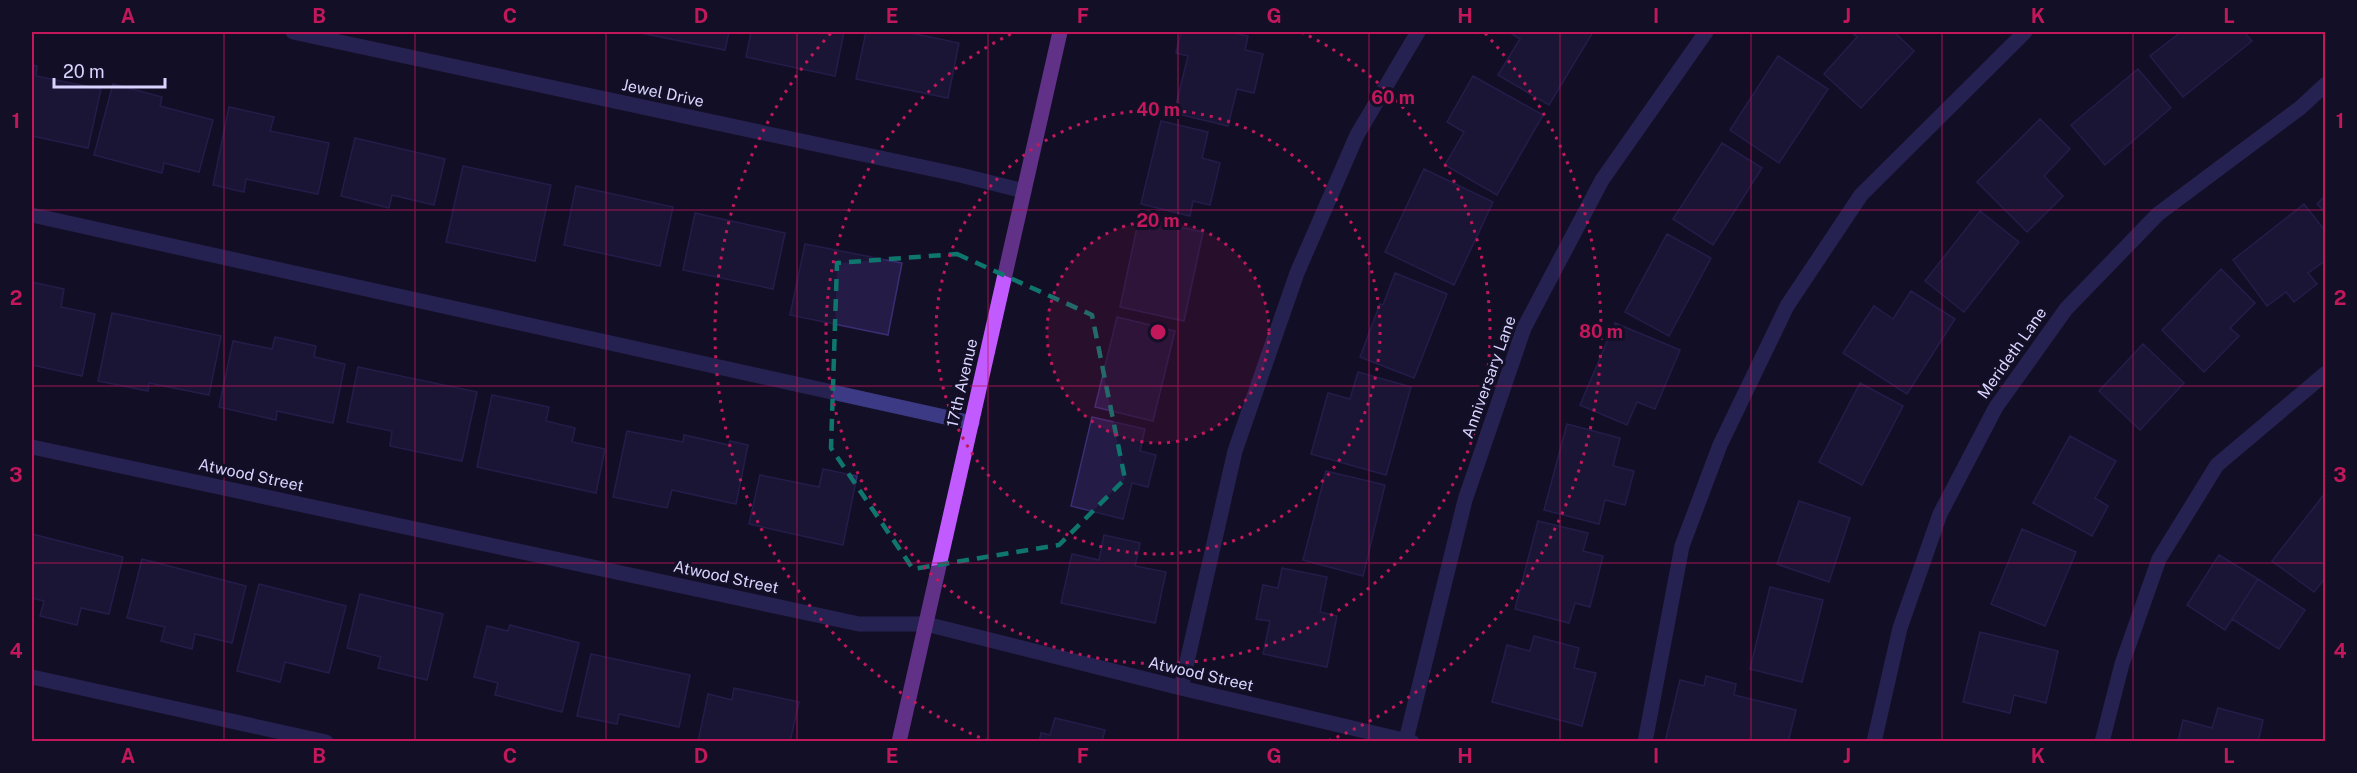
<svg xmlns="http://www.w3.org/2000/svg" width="2357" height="773" font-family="'Public Sans',sans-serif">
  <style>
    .building { fill: #241b47; stroke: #3b2d73; stroke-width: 1.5 }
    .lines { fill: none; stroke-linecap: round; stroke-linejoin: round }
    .minor { stroke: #3d3a85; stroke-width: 15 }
    .major { stroke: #c25bff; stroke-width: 15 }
    .marked { fill: none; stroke: #0f766e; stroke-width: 4.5; stroke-dasharray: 12 8; stroke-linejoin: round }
    .grid { fill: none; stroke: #c2185b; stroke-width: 1.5; stroke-opacity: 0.55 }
    .ring { fill: none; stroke: #c2185b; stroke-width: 3; stroke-dasharray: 3 6 }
    .labels { text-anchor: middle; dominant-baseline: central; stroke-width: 6; stroke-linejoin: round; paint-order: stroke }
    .street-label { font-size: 16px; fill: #d9d4ff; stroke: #130f26 }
    .centre { fill: #c2185b; stroke: #130f26; stroke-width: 3 }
    .ring-label { font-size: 18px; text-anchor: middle; font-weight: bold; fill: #c2185b; stroke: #130f26; stroke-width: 6; stroke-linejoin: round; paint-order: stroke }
    .neatline { fill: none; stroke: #c2185b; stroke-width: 2 }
    .grid-label { font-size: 20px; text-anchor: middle; font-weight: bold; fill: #c2185b }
  </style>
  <rect width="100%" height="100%" fill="#130f26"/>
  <path class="building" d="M636,32H729L725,50Z
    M751,32H844L835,76L746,57Z
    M866,32H906L959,43L948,98L856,79Z
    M1181,32H1229L1248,36L1245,50L1263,54L1254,93L1237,89L1228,126L1174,113L1188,56L1176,53Z
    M1509,32H1593L1549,105L1498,75L1520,39Z
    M1851,32H1894L1914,51L1861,108L1824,74L1857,37Z
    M2181,32H2244L2252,41L2183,97L2150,56Z
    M1778,56L1828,89L1779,163L1730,130Z
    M32,65L37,66L36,76L101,89L88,148L32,136Z
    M2138,69L2171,108L2105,165L2071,125Z
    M1473,76L1543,115L1497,195L1445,165L1464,132L1447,122Z
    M113,84L162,97L160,106L213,120L199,172L164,163L162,173L94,155Z
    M229,107L274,117L270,131L329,143L318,194L246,179L244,192L213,185Z
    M2040,119L2070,149L2044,176L2063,196L2027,232L1977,182Z
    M1161,121L1208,132L1202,158L1220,163L1210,205L1193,201L1190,216L1141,204Z
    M355,138L445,159L434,205L392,195L389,208L341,196Z
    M1722,143L1762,168L1713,245L1673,219Z
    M463,166L551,185L535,261L446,242Z
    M1424,169L1493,202L1454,285L1385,252Z
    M576,186L673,207L660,266L564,245Z
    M2326,195V213L2317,204Z
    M2304,204L2326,232V260L2308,273L2317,284L2294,302L2286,292L2267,306L2233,260Z
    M1980,211L2019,242L1964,312L1925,281Z
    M695,213L785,233L773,289L683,270Z
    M1139,218L1203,232L1184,321L1120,307Z
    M1667,234L1711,258L1669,336L1625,312Z
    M805,244L902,263L888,335L790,315Z
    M2221,269L2255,303L2230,328L2239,336L2204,372L2162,330Z
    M1395,273L1447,294L1414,378L1360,357L1380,304L1383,305Z
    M32,282L64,289L61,307L95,314L82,376L32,365Z
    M1911,291L1955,319L1907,394L1843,353L1874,306L1893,319Z
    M112,313L221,336L209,395L149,383L148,391L98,381Z
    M1117,317L1175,331L1153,421L1095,407Z
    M1615,323L1680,350L1655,409L1637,402L1627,425L1580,405Z
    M275,337L316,346L314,357L345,364L333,423L277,411L276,420L219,407L233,341L272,349Z
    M2143,344L2184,383L2140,430L2099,391Z
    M358,367L477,392L462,461L390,446L392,431L347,422Z
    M1358,372L1411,387L1386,475L1311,454L1328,393L1350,399Z
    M1860,383L1903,406L1862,485L1819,462Z
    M492,395L549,407L546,421L575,428L572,442L605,449L596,493L477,467Z
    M1092,417L1145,429L1140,451L1156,455L1148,487L1132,483L1123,519L1071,506Z
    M1567,424L1620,438L1613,466L1634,471L1625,505L1605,500L1599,524L1544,510Z
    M627,431L683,442L684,435L729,445L730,441L748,445L736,504L672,490L667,508L613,497Z
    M2070,436L2116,461L2095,498L2108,506L2092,536L2033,503Z
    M823,469L857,476L843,545L749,524L760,475L819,487Z
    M1326,471L1385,485L1363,576L1303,560Z
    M2326,492V577L2314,592L2272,561Z
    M1799,501L1850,518L1829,582L1777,564Z
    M1538,521L1588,533L1583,551L1603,556L1590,607L1575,603L1569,623L1515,609Z
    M2022,529L2076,552L2045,626L1991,604Z
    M32,534L123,557L109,614L81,608L77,625L40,616L44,601L32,598Z
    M1104,535L1140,543L1135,566L1166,572L1155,623L1061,603L1072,554L1099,560Z
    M2219,555L2258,579L2225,630L2187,605Z
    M142,559L246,586L232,643L195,634L192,649L161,641L165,627L127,618Z
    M1282,568L1327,577L1320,612L1337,616L1327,667L1263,654L1270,621L1256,619L1263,585L1278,588Z
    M2258,579L2305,610L2279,649L2232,619Z
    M259,584L346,606L329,673L285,662L280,682L237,671Z
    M1770,587L1823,600L1802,682L1750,669Z
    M360,594L443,614L427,680L378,668L381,657L347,648Z
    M510,625L579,643L562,712L495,695L498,683L474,677L487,626L508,631Z
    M1980,632L2058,651L2046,703L2014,695L2010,713L1963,702Z
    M1534,636L1579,648L1574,668L1596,673L1582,726L1492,702L1507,645L1530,651Z
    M591,654L690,675L679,727L619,714L617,724L577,716Z
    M1706,676L1736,684L1734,695L1796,710L1788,742H1665L1680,680L1704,686Z
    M734,688L799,702L790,742H698L708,694L732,700Z
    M2218,708L2263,720L2258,742H2178L2183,720L2212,728Z
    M1055,718L1105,730L1102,742H1039L1041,733L1050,735Z"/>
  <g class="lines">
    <path class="minor" d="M293,32L960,175L1024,191
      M32,215L972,423
      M32,447L859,624H926L1181,688L1412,742
      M32,677L326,742
      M1181,688L1235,451L1297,273L1357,135L1418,32
      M1406,740L1465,500L1524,328L1602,180L1706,32
      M1645,742L1682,546L1720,445L1787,306L1861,195L2025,32
      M1874,742L1900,628L1940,514L1996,407L2066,309L2158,214L2300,108L2326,84
      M2102,742L2122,664L2159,559L2217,465L2326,373"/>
    <path class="major" d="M899,742L1060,32"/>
  </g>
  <path d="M0 0H2357V773H0ZM957,254L1092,315L1125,479L1059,545L913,569L831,448L837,263Z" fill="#130f26" fill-opacity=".55" fill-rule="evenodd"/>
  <path class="marked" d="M957,254L1092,315L1125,479L1059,545L913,569L831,448L837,263Z"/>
  <path class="grid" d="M224,32V742M415,32V742M606,32V742M797,32V742M988,32V742M1178,32V742M1369,32V742M1560,32V742M1751,32V742M1942,32V742M2133,32V742M32,210H2326M32,386H2326M32,563H2326"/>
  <circle cx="1158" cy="332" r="111" fill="#c2185b" fill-opacity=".12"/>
  <g class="ring">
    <circle cx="1158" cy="332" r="111"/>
    <circle cx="1158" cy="332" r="222"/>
    <path d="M1301 32A332 332 0 1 1 1015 32"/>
    <path d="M988 741A443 443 0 0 1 831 33M1485 33A443 443 0 0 1 1328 741"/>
  </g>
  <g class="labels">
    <g class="street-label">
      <text transform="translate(663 93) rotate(12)">Jewel Drive</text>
      <text transform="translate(2012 353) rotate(-55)">Merideth Lane</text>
      <text transform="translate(1489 377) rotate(-70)">Anniversary Lane</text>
      <text transform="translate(962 383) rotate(-77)">17th Avenue</text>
      <text transform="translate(251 475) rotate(12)">Atwood Street</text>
      <text transform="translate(726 577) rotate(12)">Atwood Street</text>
      <text transform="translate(1201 674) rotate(13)">Atwood Street</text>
    </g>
  </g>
  <circle cx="1158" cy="332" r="9" class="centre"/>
  <g class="ring-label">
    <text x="1393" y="104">60 m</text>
    <text x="1158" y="116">40 m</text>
    <text x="1158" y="227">20 m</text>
    <text x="1601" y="338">80 m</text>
  </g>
  <rect width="2357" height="773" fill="none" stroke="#130f26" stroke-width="66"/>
  <path d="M54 78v9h111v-9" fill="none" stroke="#d9d4ff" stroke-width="3"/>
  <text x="63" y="78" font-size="18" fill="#d9d4ff" stroke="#130f26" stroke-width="4.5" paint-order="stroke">20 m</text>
  <rect x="33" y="33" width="2291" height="707" class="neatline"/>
  <g class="grid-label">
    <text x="128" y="23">A</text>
    <text x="319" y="23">B</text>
    <text x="510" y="23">C</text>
    <text x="701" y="23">D</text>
    <text x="892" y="23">E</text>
    <text x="1083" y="23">F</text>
    <text x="1274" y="23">G</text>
    <text x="1465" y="23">H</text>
    <text x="1656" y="23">I</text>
    <text x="1847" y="23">J</text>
    <text x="2038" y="23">K</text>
    <text x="2229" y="23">L</text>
    <text x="16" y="128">1</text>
    <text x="2340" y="128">1</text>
    <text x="16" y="305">2</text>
    <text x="2340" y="305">2</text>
    <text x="16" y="482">3</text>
    <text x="2340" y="482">3</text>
    <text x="16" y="658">4</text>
    <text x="2340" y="658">4</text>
    <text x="128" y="763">A</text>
    <text x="319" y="763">B</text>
    <text x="510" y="763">C</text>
    <text x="701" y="763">D</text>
    <text x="892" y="763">E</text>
    <text x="1083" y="763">F</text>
    <text x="1274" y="763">G</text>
    <text x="1465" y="763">H</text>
    <text x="1656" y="763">I</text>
    <text x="1847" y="763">J</text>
    <text x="2038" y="763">K</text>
    <text x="2229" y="763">L</text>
  </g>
</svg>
